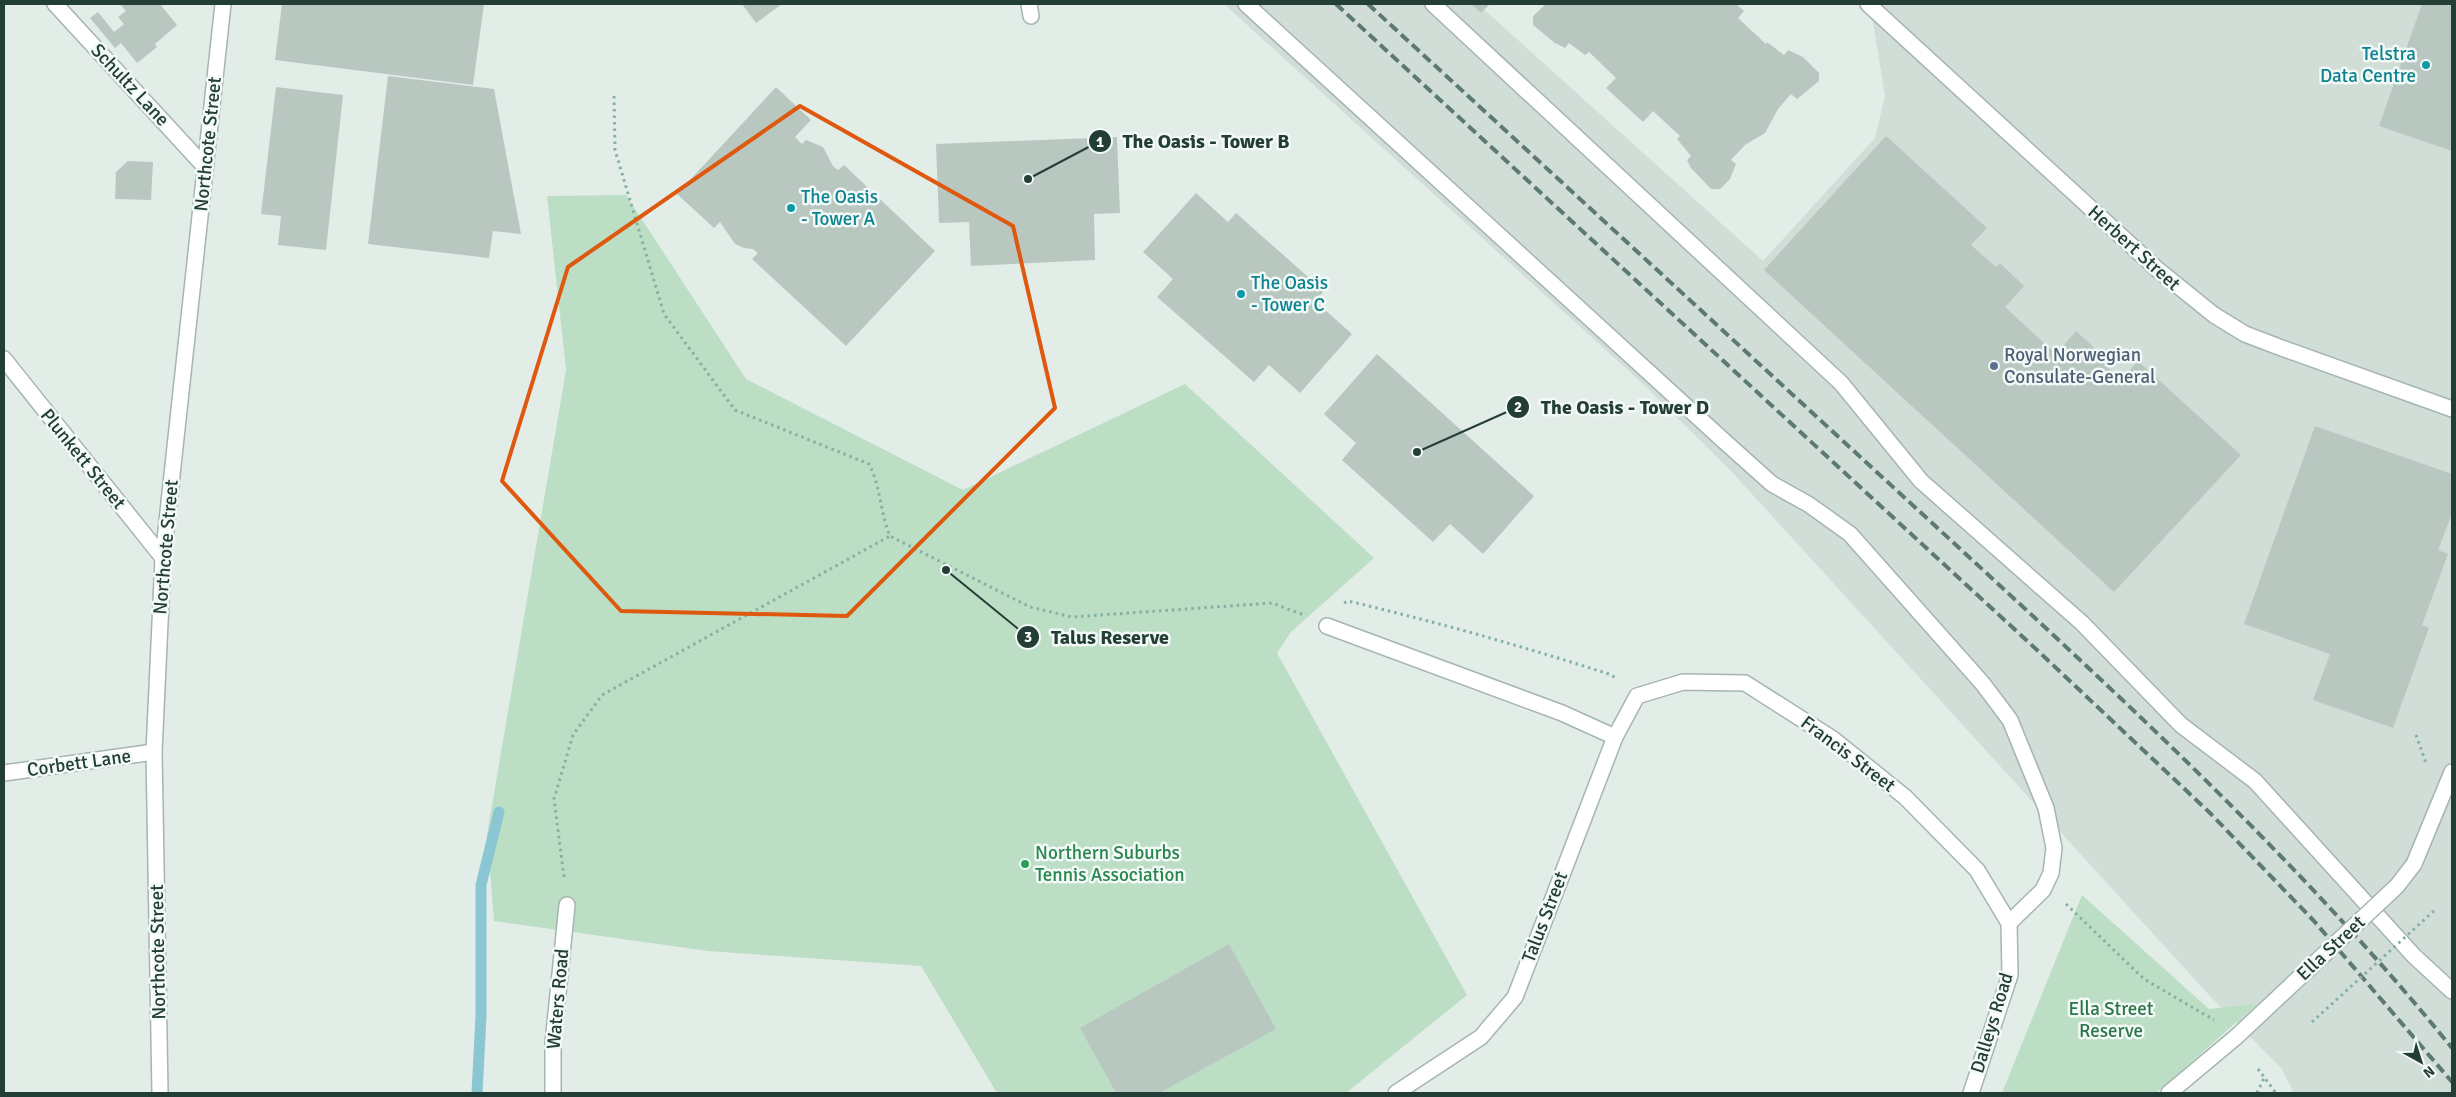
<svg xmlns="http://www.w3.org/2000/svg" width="2456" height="1097" font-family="Signika,sans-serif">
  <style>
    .built { fill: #d1ddd7 }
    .green { fill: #bbdec5 }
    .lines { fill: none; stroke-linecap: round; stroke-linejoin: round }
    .stream { stroke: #8ac7d2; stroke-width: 11 }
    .building { fill: #b8c8c1 }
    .service-casing { stroke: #a5b5af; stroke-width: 18 }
    .minor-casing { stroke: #a5b5af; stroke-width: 18 }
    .tertiary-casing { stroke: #a5b5af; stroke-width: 18 }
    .path { stroke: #83b1a2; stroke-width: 3; stroke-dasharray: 2.5 4; stroke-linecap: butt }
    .service { stroke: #fff; stroke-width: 15 }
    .minor { stroke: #fff; stroke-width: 15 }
    .tertiary { stroke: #fff; stroke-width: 15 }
    .rail { stroke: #5d7a72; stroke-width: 4; stroke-dasharray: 10 5; stroke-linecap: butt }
    .minor-bridge-casing { stroke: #a5b5af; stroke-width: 18; stroke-linecap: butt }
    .path-bridge { stroke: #83b1a2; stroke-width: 3; stroke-dasharray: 2.5 4; stroke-linecap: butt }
    .minor-bridge { stroke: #fff; stroke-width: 15 }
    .marked { fill: none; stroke: #de580e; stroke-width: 4; stroke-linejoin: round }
    .culture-dot { fill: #0f9aa8; stroke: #f3f9f6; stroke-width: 2 }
    .service-dot { fill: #5c6f8a; stroke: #f3f9f6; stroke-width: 2 }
    .leisure-dot { fill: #2e9e5b; stroke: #f3f9f6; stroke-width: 2 }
    .labels { text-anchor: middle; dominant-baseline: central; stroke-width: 5; stroke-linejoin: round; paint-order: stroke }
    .culture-label { font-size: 19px; fill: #0d838f; stroke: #f3f9f6; text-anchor: start }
    .street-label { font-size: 19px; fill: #223e37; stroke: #f3f9f6 }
    .service-label { font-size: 19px; fill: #4e5e75; stroke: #f3f9f6; text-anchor: start }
    .leisure-label { font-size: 19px; fill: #27864d; stroke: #f3f9f6; text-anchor: start }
    .park-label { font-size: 19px; fill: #2b7648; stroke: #f3f9f6 }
    .leader { fill: none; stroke: #223e37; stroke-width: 2 }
    .callout-dot { fill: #223e37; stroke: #f3f9f6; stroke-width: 2 }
    .mark-label { font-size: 15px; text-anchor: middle; font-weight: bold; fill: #fff }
    .callout-label { font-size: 20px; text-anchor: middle; font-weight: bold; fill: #223e37; stroke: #f3f9f6; stroke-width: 5; stroke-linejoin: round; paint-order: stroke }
  </style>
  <rect width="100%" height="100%" fill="#e3ede8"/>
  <path class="built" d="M1224,4H1478L1763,261L1875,138L1885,96L1870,4H2452V1093H2294L2281,1068L2209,995L1731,471L1640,381Z"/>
  <path class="green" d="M626,195L746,379L963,490L1185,384L1374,558L1291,632L1277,653L1467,995L1346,1093H997L921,966L708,951L494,921L487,835L566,370L547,196Z
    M2082,895L2209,1009L2257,1004L2156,1093H2002Z"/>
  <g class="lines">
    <path class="stream" d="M477,1093L481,1016V885L499,812"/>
  </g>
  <path class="building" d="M120,4H160L177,25L155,44L157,47L137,63L121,43L115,48L90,18L98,12L114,32L124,24L118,17L126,11Z
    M282,4H484L473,85L275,60Z
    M742,4H782L756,23Z
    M1471,4H1490L1481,13Z
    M1546,4H1736L1744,11L1738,18L1766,44L1767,42L1784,55L1788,50L1803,57L1819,73V81L1797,99L1791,94L1778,109L1765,133L1745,145L1731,160L1736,164L1730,179L1720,189H1711L1691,168L1687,160L1691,156L1677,139L1680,136L1653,111L1643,122L1606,88L1616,78L1589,52L1585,55L1569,43L1565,48L1555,43L1533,25V16Z
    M2422,4H2452V151L2379,126Z
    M388,76L494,89L521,234L493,231L489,258L368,244Z
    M276,87L343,95L326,250L278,245L281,216L261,214Z
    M776,87L811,120L795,137L802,144L806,140L823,147L833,166L838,170L844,165L935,251L846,346L752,259L758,253L753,249L744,248L735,244L720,222L714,228L677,194Z
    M1886,136L1987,228L1971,245L1996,267L2000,263L2024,286L2005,307L2056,354L2076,331L2102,355L2099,359L2121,380L2138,361L2241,455L2114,592L1764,270Z
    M1117,137L1120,213L1094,214L1095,260L971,266L969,222L939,223L936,144Z
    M128,161L153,162L151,200L115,199L116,172Z
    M1196,193L1228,222L1236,213L1324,291L1315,301L1352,334L1300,393L1269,365L1254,382L1157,297L1173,279L1143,252Z
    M1377,354L1534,496L1483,554L1450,524L1433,542L1342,460L1356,443L1324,414Z
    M2315,426L2452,474V513L2438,550L2448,554L2422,625L2429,628L2393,728L2313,700L2330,654L2244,624Z
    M1229,944L1276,1029L1159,1093H1116L1080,1028Z"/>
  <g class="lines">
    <defs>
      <path id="service" d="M55,4L205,167
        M1029,4L1031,16
        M1246,4L1724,441L1772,484L1808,504L1850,534L1983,684L2010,720L2046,808L2054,848L2051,873L2043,890L2009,923
        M1433,4L1841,383L1921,481L2082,623L2181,725L2255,781L2414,956L2452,991
        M1327,626L1562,713L1615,737
        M4,773L154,752"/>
      <path id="minor" d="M4,359L163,558
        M2414,864L2452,772
        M553,1093V1043L567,905
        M1396,1093L1481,1037L1515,997L1615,737L1637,696L1683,682L1745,683L1833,739L1905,797L1977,870L2009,923L2010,975L1971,1093
        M2169,1093L2236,1037"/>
      <path id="tertiary" d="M1868,4L2157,269L2214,315L2245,334L2279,347L2452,409
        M160,1093L154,752L163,558L223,4"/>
    </defs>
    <use href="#service" class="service-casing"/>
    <use href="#minor" class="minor-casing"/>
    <use href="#tertiary" class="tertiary-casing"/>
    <path class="path" d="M614,96L615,150L664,314L735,410L869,464C881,487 880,513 890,536L1030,607L1072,617L1272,603L1304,615
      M1344,603L1348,601C1437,622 1525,647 1612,675L1617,680
      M2416,735L2426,763
      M564,877L554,799L573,735L602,695L890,536
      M2066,904L2144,979L2214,1020
      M2258,1069L2276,1093
      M2257,1093L2264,1078"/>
    <use href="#service" class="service"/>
    <use href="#minor" class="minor"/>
    <use href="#tertiary" class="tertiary"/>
    <path class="rail" d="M1336,4L2037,650L2209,812L2314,921L2452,1082
      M1368,4C1555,176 1743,349 1931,522C2112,689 2296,856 2452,1048"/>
    <defs>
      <path id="minor-bridge" d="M2236,1037L2397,886L2414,864"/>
    </defs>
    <use href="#minor-bridge" class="minor-bridge-casing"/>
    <path class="path-bridge" d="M2312,1022L2436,909"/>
    <use href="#minor-bridge" class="minor-bridge"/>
  </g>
  <path class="marked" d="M800,106L1013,226L1055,408L847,616L621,611L502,481L568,267Z"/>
  <g class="culture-dot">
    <circle cx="2426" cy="65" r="5"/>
    <circle cx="791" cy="208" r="5"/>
    <circle cx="1241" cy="294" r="5"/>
  </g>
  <circle class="service-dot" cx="1994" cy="366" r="5"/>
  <circle class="leisure-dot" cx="1025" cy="864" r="5"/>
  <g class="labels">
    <g class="culture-label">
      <text x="2416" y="54" text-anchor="end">Telstra<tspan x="2416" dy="22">Data Centre</tspan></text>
      <text x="801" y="197">The Oasis<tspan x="801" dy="22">- Tower A</tspan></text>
      <text x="1251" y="283">The Oasis<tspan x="1251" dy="22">- Tower C</tspan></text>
    </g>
    <g class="street-label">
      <text transform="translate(130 85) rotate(47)">Schultz Lane</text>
      <text transform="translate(208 144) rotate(-84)">Northcote Street</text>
      <text transform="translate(2134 248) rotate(42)">Herbert Street</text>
      <text transform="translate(83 459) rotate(51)">Plunkett Street</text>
      <text transform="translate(166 547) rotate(-85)">Northcote Street</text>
      <text transform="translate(1848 754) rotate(37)">Francis Street</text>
      <text transform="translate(79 763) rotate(-8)">Corbett Lane</text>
      <text transform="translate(1545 917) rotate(-69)">Talus Street</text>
      <text transform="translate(2331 948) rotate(-43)">Ella Street</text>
      <text transform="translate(158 952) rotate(-91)">Northcote Street</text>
      <text transform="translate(558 999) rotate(-85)">Waters Road</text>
      <text transform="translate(1992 1023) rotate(-73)">Dalleys Road</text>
    </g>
    <g class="service-label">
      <text x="2004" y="355">Royal Norwegian<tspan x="2004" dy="22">Consulate-General</tspan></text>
    </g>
    <g class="leisure-label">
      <text x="1035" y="853">Northern Suburbs<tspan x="1035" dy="22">Tennis Association</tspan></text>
    </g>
    <g class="park-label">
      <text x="2111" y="1009">Ella Street<tspan x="2111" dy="22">Reserve</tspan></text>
    </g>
  </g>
  <path class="leader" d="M1028 179L1100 141M1417 452L1518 407M946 570L1028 637"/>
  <g class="callout-dot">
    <circle cx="1028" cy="179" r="5"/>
    <circle cx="1417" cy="452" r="5"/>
    <circle cx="946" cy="570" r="5"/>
    <circle cx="1100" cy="141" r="12"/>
    <circle cx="1518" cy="407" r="12"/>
    <circle cx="1028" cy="637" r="12"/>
  </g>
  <g class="mark-label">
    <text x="1100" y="147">1</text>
    <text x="1518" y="412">2</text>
    <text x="1028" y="642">3</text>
  </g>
  <g class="callout-label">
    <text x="1206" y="148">The Oasis - Tower B</text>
    <text x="1625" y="414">The Oasis - Tower D</text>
    <text x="1110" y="644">Talus Reserve</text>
  </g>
  <rect width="2456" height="1097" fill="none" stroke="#223e37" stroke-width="10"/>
  <g transform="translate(2421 1062) rotate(141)" stroke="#f3f9f6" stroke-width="4" paint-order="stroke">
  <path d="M0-4L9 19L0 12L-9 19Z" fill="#223e37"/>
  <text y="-8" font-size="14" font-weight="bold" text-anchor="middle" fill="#223e37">N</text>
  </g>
</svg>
